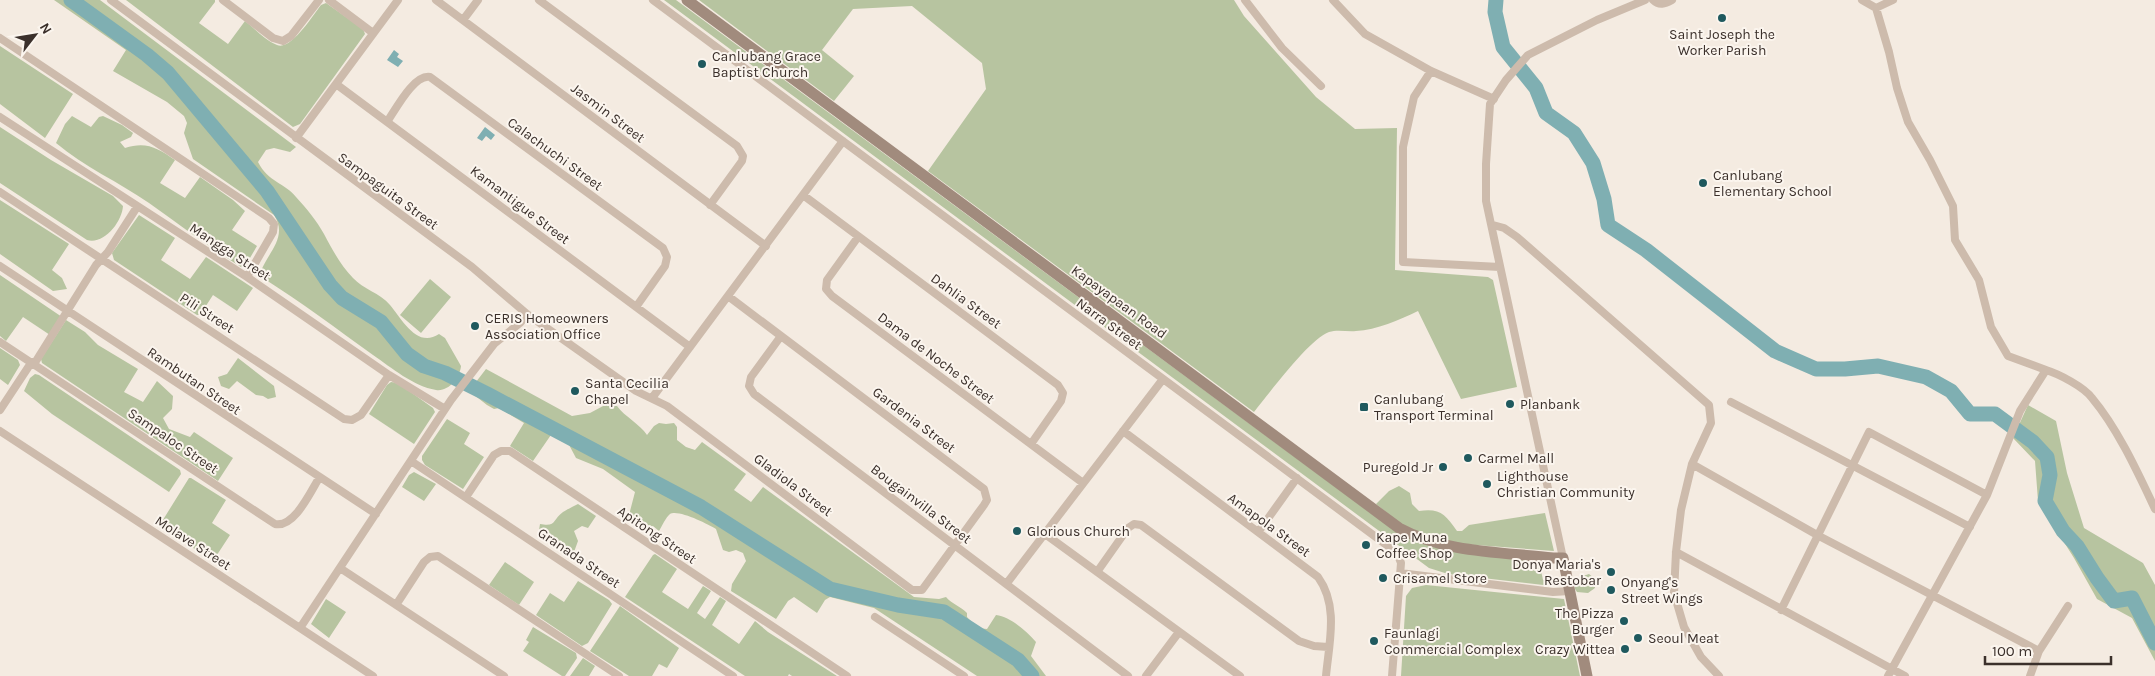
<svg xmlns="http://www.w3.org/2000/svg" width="2155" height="676" font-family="Karla,sans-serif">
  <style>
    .green { fill: #b7c4a0 }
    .water { fill: #7fafb2 }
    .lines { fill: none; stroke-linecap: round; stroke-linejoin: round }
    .river { stroke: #7fafb2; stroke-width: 15 }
    .street { stroke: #cdbbac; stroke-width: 8 }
    .secondary { stroke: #a18b7d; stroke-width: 11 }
    .poi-dot { fill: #1f595e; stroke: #fbf5ee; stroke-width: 2 }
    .labels { text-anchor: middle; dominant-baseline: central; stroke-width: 4; stroke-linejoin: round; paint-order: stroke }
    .poi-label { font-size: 14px; fill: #3b302b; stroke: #fbf5ee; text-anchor: start }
    .street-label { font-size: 14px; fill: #3b302b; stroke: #fbf5ee }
  </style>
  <rect width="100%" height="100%" fill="#f4ebe1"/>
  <path class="green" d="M54,0H100L296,147L290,152L274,148L266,150L258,162C268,182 285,183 296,197C306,208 317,221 324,234C332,249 341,266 353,278C363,289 380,293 390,305C402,319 417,349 439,334L445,338L461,366C460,377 449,392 436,390C413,386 392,368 373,355C337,329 301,302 263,278L261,271C269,251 288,237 274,215L193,159L184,133L187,123L184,116L167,102L113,71L126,50Z
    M126,0H215V2L199,23L228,44L245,21C255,29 265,40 277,45C291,51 313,15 321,5L326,3L363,29L365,34L300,124L293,127Z
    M664,0H676L1395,531L1539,561L1543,580L1551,581L1552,586L1448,574L1429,568Z
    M699,0H1234L1244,16L1316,97L1355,129L1397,128L1395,270L1488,277L1493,280L1517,387L1461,399L1418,311C1399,320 1377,330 1356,331C1347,332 1338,329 1329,332C1310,338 1268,395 1254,412L928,171L986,89L982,63L912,6L853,9L822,50L854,76L834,101Z
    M0,46L73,94L45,138L0,104Z
    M72,116L91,127L99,117L103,116L122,125L133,133L131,137L120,142L125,148C146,141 158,148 175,160L160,183L185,198L200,177L233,200L245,211L232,230L257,246L247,263L241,267C209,247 180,225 149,203C119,182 84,167 56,143L65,124Z
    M0,127L51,160L113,196L123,206C122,222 104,245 87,240L0,183Z
    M0,200L69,244L52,270L62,278L67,289L53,291L0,254Z
    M139,215L175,238L161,260L190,279L206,257L253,288L237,311L213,295L200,315H197L114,260L112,253Z
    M0,275L62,317L50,335L23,317L6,341L0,336Z
    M430,279L451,297L421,333L400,315Z
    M66,320L85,332L98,345L138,369L124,392L143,402L157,381L173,396L172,409L163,418L169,429L190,437L194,432L233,458L218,481L42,363L41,359Z
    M0,348L18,360L20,365L8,385L0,379Z
    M238,358L274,386L276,397L268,399L263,396L256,395L237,381L229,389L221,386L218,377L227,374Z
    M486,369L572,416L590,413L605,405L617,406C625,417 640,424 647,435L654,426L659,423L666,424L674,423L677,427V440L686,447L695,450L702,442L746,474L734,490L751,502L763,487L914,597L939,599L946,597C952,604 960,606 967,613V617L977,628L987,629L996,615C1011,617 1026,631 1036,642L1031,656L1046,676H977L874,608L830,597L825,600L817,613L794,597L788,601L776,619L731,591L732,584L746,561L743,553L736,550L729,552L723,550L716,529C708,524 678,509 670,514C666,517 662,526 659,531L653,526L643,528L629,515L635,492L603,469L576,458L567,441L553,432L533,461L510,446L524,423L499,408L494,409L487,405L469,391Z
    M35,374L39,375L180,470L181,474L169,492L52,414L24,391L30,378Z
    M391,382L398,383L433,408L435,412L414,444L369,414L387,385Z
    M2028,405L2056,421L2067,473L2084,528L2143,563L2155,585V661L2132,618L2097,599L2074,558L2038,501L2035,461L2013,438Z
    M447,419L470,433L464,444L484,457L463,489L425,465L422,460V456Z
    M414,472L436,484L424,501L402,487L409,475Z
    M189,478H191L226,500L212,523L230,535L213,561L163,528L161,523Z
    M1399,486L1410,493L1412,504L1419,511C1440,508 1445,514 1457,531H1462L1469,525L1545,513L1554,551L1462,544L1430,537L1401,524L1376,504L1389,491Z
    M578,504L596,516L588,528L582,526L574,531L578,541L574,552L563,548L539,530L540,524C557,527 552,520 563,512C566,510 574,506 578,504Z
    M655,554L677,569L662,592L688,609L703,586L711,591L697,613L705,619L720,597L726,601L712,625L739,644L755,621L768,632L837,676H792L789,674L788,676H745L625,597L653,555Z
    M505,562L534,582L519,605L489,585Z
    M1589,574L1594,578L1595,588L1588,593L1577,592L1575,589L1574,579Z
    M578,581L609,600L612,604L588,643L582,646L536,615L550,593L564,602Z
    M1426,585L1564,599L1580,676H1401L1406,596L1412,588Z
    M326,599L346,612L329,638L311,624Z
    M620,606L679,648L667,668L659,664L652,676H629L590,651Z
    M533,627L576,653L577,658L565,676H562L523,651L529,642L526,640Z
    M583,658L595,666L589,676H570Z"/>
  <path class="water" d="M394,50L399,54L397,57L403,61L398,67L387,60Z
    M485,127L495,135L491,140L486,136L482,141L477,138Z"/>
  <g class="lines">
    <path class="river" d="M71,0L147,55L168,73L267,191L330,285L342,298L381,322L407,354L424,366L445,373L487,394L701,507L830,589L898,605L944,612L1018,660L1032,676
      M1496,0L1495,12L1503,47L1536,88L1546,113L1574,133L1593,163L1604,199L1608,225L1646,250L1775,351L1816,369H1845L1878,366L1926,377L1951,391L1970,414H1995L2033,442L2047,457L2050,475L2045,501L2063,531L2077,546L2097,578L2114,601L2132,598L2155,643"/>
    <path class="street" d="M111,0L472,267L527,314L636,391L667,406L912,590H922L984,505L987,500L984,489L728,296
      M223,0L273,38L283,41L291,36L319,0
      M329,0L373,33
      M436,0L766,246
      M539,0L737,146L743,156L742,161L710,205
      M653,0L1392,549L1398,555L1401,563L1392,676
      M1245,0L1282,48L1321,86
      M1333,0L1365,34L1431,71L1494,99
      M1653,0C1659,6 1665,4 1672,0
      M1862,0L1876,8L1893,0
      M1876,8L1889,52L1897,88L1908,122L1930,160L1953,206L1955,240L1979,280L1991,327L2008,356L2046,370
      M463,20L478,0
      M0,38L269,218L274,224L273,232L247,277
      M1431,71L1414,97L1403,147V262L1500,267
      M336,84L690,347
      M0,117L247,277L389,375L445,409
      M387,122C396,109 414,74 430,77L663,248L667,257L665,266L636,307
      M296,138L398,0
      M0,192L344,419L352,420L361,415L389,375
      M803,195L1058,385L1063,393L1061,401L1031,444
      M1493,225L1504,228L1517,237L1709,405L1711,423L1692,464L1681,510L1676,552L1674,593L1684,627L1701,657L1719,676
      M858,237L827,280L826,289L832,296L1083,483
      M0,266L376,514
      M781,336L751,377L749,386L754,394L1128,676
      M0,342L275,524C294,528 310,493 319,478
      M652,398L843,141
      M1731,402L1970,527
      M0,410L31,363L36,361L96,265L108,252L137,207
      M0,431L373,676
      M1123,431L1318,577C1339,606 1329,643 1326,676
      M411,461L733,676
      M1692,464L1819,536L2039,651
      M466,497L494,455L501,451H510L847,676
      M1259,531L1297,478
      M1045,534L1240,676
      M1676,552L1905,676
      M1563,558L1486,201V164L1490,104L1506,80L1528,55L1597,20L1645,0
      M340,568L504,676
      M1097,572L1128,528L1134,524L1141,525L1299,641L1314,646L1328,647
      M1400,573L1553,592L1570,591
      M1007,583L1163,379
      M396,605L424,562L430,557L438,556L619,676
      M1781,610L1869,432L1987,495
      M875,617L964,676
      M300,628L451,400L494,344L520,323L527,314
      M1146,676L1179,632
      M1888,676L1987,495L2020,411L2046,370C2059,374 2084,387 2092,398C2118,429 2138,473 2155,509
      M2030,676L2039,651L2068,606"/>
    <path class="secondary" d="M687,0L1399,528C1445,553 1502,552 1553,558H1563L1587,676"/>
  </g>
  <g class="poi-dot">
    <circle cx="1722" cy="18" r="5"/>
    <circle cx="702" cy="64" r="5"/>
    <circle cx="1703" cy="183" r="5"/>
    <circle cx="475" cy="326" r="5"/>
    <circle cx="575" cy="391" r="5"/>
    <circle cx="1510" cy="404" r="5"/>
    <rect x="1359" y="402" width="10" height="10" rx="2.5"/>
    <circle cx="1468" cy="458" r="5"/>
    <circle cx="1443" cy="467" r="5"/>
    <circle cx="1487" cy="484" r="5"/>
    <circle cx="1017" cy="531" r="5"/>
    <circle cx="1366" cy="545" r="5"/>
    <circle cx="1611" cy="572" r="5"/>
    <circle cx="1383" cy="578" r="5"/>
    <circle cx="1611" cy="590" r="5"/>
    <circle cx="1624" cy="621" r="5"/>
    <circle cx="1638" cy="638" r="5"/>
    <circle cx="1374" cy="641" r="5"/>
    <circle cx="1625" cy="649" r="5"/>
  </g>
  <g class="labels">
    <g class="poi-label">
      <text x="1722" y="34" text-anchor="middle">Saint Joseph the<tspan x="1722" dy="16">Worker Parish</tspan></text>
      <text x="712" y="56">Canlubang Grace<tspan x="712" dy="16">Baptist Church</tspan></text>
      <text x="1713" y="175">Canlubang<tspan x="1713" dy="16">Elementary School</tspan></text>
      <text x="485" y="318">CERIS Homeowners<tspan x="485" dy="16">Association Office</tspan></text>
      <text x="585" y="383">Santa Cecilia<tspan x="585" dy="16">Chapel</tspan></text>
      <text x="1374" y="399">Canlubang<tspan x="1374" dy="16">Transport Terminal</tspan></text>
      <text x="1520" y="404">Planbank</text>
      <text x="1478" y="458">Carmel Mall</text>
      <text x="1433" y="467" text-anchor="end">Puregold Jr</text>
      <text x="1497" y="476">Lighthouse<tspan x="1497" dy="16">Christian Community</tspan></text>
      <text x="1027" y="531">Glorious Church</text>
      <text x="1376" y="537">Kape Muna<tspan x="1376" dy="16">Coffee Shop</tspan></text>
      <text x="1601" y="564" text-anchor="end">Donya Maria's<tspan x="1601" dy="16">Restobar</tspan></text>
      <text x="1393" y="578">Crisamel Store</text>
      <text x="1621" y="582">Onyang's<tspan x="1621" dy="16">Street Wings</tspan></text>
      <text x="1614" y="613" text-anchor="end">The Pizza<tspan x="1614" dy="16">Burger</tspan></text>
      <text x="1384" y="633">Faunlagi<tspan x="1384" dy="16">Commercial Complex</tspan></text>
      <text x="1648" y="638">Seoul Meat</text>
      <text x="1615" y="649" text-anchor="end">Crazy Wittea</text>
    </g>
    <g class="street-label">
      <text transform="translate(608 113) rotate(37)">Jasmin Street</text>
      <text transform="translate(555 154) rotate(36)">Calachuchi Street</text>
      <text transform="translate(388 191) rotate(36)">Sampaguita Street</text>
      <text transform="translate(520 205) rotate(37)">Kamantigue Street</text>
      <text transform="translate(230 252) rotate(33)">Mangga Street</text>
      <text transform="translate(966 301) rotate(36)">Dahlia Street</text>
      <text transform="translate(1119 302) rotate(36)">Kapayapaan Road</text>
      <text transform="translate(207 313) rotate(33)">Pili Street</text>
      <text transform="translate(1109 324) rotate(36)">Narra Street</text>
      <text transform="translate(936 358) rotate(37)">Dama de Noche Street</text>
      <text transform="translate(194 381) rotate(34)">Rambutan Street</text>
      <text transform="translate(914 420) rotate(37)">Gardenia Street</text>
      <text transform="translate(173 441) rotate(34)">Sampaloc Street</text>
      <text transform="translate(793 485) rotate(37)">Gladiola Street</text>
      <text transform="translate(921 504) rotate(37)">Bougainvilla Street</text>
      <text transform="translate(1269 525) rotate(36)">Amapola Street</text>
      <text transform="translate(657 535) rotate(34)">Apitong Street</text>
      <text transform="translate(193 543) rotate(33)">Molave Street</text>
      <text transform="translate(579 558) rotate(34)">Granada Street</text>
    </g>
  </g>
  <g transform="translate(35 35) rotate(59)" stroke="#fbf5ee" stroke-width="4" paint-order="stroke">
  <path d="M0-4L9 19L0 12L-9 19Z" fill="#3b302b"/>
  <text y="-8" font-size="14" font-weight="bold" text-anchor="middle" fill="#3b302b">N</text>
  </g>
  <path d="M1985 656v8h126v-8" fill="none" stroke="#3b302b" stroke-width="2.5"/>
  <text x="1992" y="656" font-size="15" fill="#3b302b" stroke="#fbf5ee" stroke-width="4" paint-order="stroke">100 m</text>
</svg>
